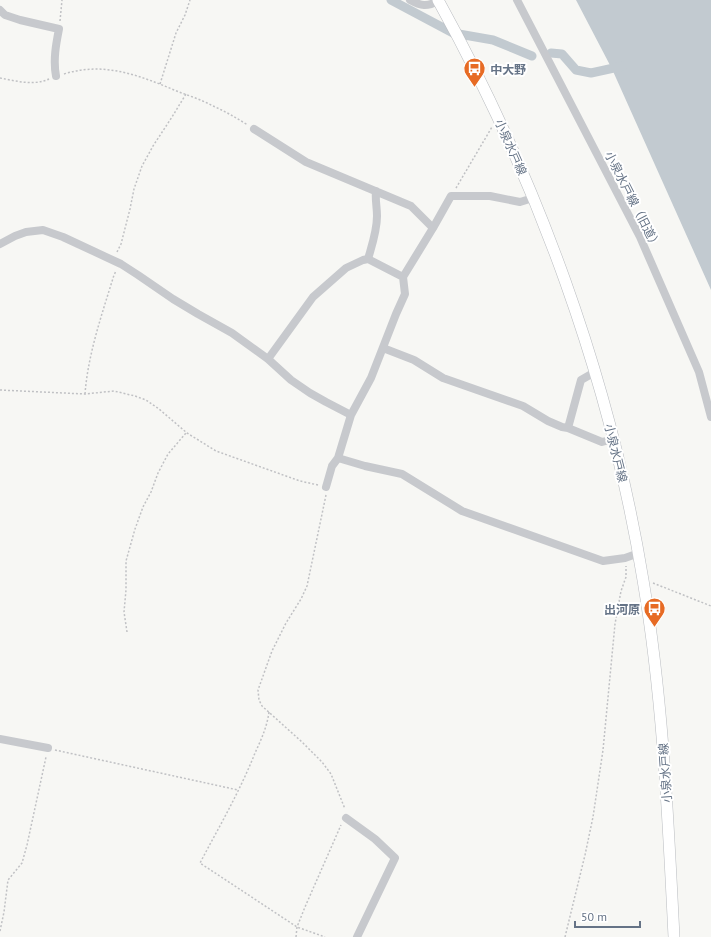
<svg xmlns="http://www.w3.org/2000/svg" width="711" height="937" font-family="'PT Sans','Noto Sans JP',sans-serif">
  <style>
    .water { fill: #c2cad0 }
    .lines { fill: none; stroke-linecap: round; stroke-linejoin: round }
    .canal { stroke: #c2cad0; stroke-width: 9 }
    .major-casing { stroke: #b9bcc0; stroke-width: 12 }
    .path { stroke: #c0c1c4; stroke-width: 1.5; stroke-dasharray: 2 2; stroke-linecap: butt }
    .minor { stroke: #c7c9cd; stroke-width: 8 }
    .major { stroke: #fff; stroke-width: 11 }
    .labels { text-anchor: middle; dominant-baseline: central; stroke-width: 4; stroke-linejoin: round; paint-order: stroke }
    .poi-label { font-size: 12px; font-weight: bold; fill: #657386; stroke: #fff; text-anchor: start }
    .street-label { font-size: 12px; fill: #657386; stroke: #fff }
  </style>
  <rect width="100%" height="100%" fill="#f7f7f4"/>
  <path class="water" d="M576,0H711V290L612,69Z"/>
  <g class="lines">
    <path class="canal" d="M391,0L453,33L493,40L532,56
      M551,53L562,54L576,70L591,73L623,66"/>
    <defs>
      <path id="major" d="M438,0C537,179 610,378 643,580C663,698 668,818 674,937"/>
    </defs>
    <use href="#major" class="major-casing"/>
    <path class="path" d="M60,21L62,0
      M64,74C105,61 141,76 179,92C190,96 202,100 213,106C225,111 236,118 248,125
      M0,78C16,81 34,86 49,79
      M160,84L176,33L185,15L190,0
      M456,188L492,127
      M117,252L121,244L130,209L134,189L142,166L153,146L172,117L186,94
      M0,390L85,394L114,391L135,396L146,400L159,409L187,433L216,451L300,481L318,485
      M85,394C88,354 102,314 114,275L116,271
      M326,495L307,586L301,599L286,623L272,651L258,690L259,700L262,706L302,742L322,762L331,774L345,809
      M653,583L711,606
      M127,632L124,612L126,590V561L135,529L143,507L151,492L158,473L168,454L186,433
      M269,712C267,727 261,740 255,753C240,791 219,827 200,863L297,927L325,937
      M55,750L238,790
      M0,931L4,912L8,880L22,863L27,845L46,757
      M296,937L297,927L305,907L341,825
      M565,937L585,855L593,817L603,750L615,624L621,591L626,577V566"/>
    <path class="minor" d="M410,0C421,6 427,7 438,1
      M517,0L640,237L699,372L711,417
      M0,10L5,15L20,20L59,29C56,44 53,60 56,76
      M254,129L306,162L411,206L433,228
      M0,244L15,236L26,232L43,230L63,237L121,264L138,275L173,299L198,314L232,333L268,359L291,380L310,393L326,402L351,415
      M368,259C372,245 377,231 377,216C377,207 375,199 376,191
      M383,348L414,360L443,378L523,406L548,421L562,427L568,428
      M268,359L313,297L346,268L363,260L368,259L403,277
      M595,372L581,380L568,428L602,442L613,439
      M338,458L365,466L402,474L462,511L603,561L625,558L639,553
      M326,487L332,466L338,458L351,415L371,378L396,314L405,294L403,277L433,228L451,196H490L520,202L533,198
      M0,739L48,748
      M346,818L375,839L395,858L357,937"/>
    <use href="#major" class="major"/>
  </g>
  <defs>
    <symbol id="bus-pin" viewBox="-11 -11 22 30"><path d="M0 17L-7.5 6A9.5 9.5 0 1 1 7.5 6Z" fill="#e76b24" stroke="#fff"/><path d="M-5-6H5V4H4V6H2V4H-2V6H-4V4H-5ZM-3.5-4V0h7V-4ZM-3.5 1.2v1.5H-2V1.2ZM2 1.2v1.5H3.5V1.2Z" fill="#fff"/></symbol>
  </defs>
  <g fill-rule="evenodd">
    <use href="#bus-pin" x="462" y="56" width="25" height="34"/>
    <use href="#bus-pin" x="642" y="596" width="25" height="34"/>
  </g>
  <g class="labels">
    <g class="poi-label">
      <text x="490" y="69">中大野</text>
      <text x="640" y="609" text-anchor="end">出河原</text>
    </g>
    <g class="street-label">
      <text transform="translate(511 147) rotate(66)">小泉水戸線</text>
      <text transform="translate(633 200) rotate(63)">小泉水戸線（旧道）</text>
      <text transform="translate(616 453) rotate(76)">小泉水戸線</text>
      <text transform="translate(665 773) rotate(-94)">小泉水戸線</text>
    </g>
  </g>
  <path d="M575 921v6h65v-6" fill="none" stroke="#657386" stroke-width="2"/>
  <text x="581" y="921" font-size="12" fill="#657386" stroke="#ffffff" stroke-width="3" paint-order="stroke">50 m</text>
</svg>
